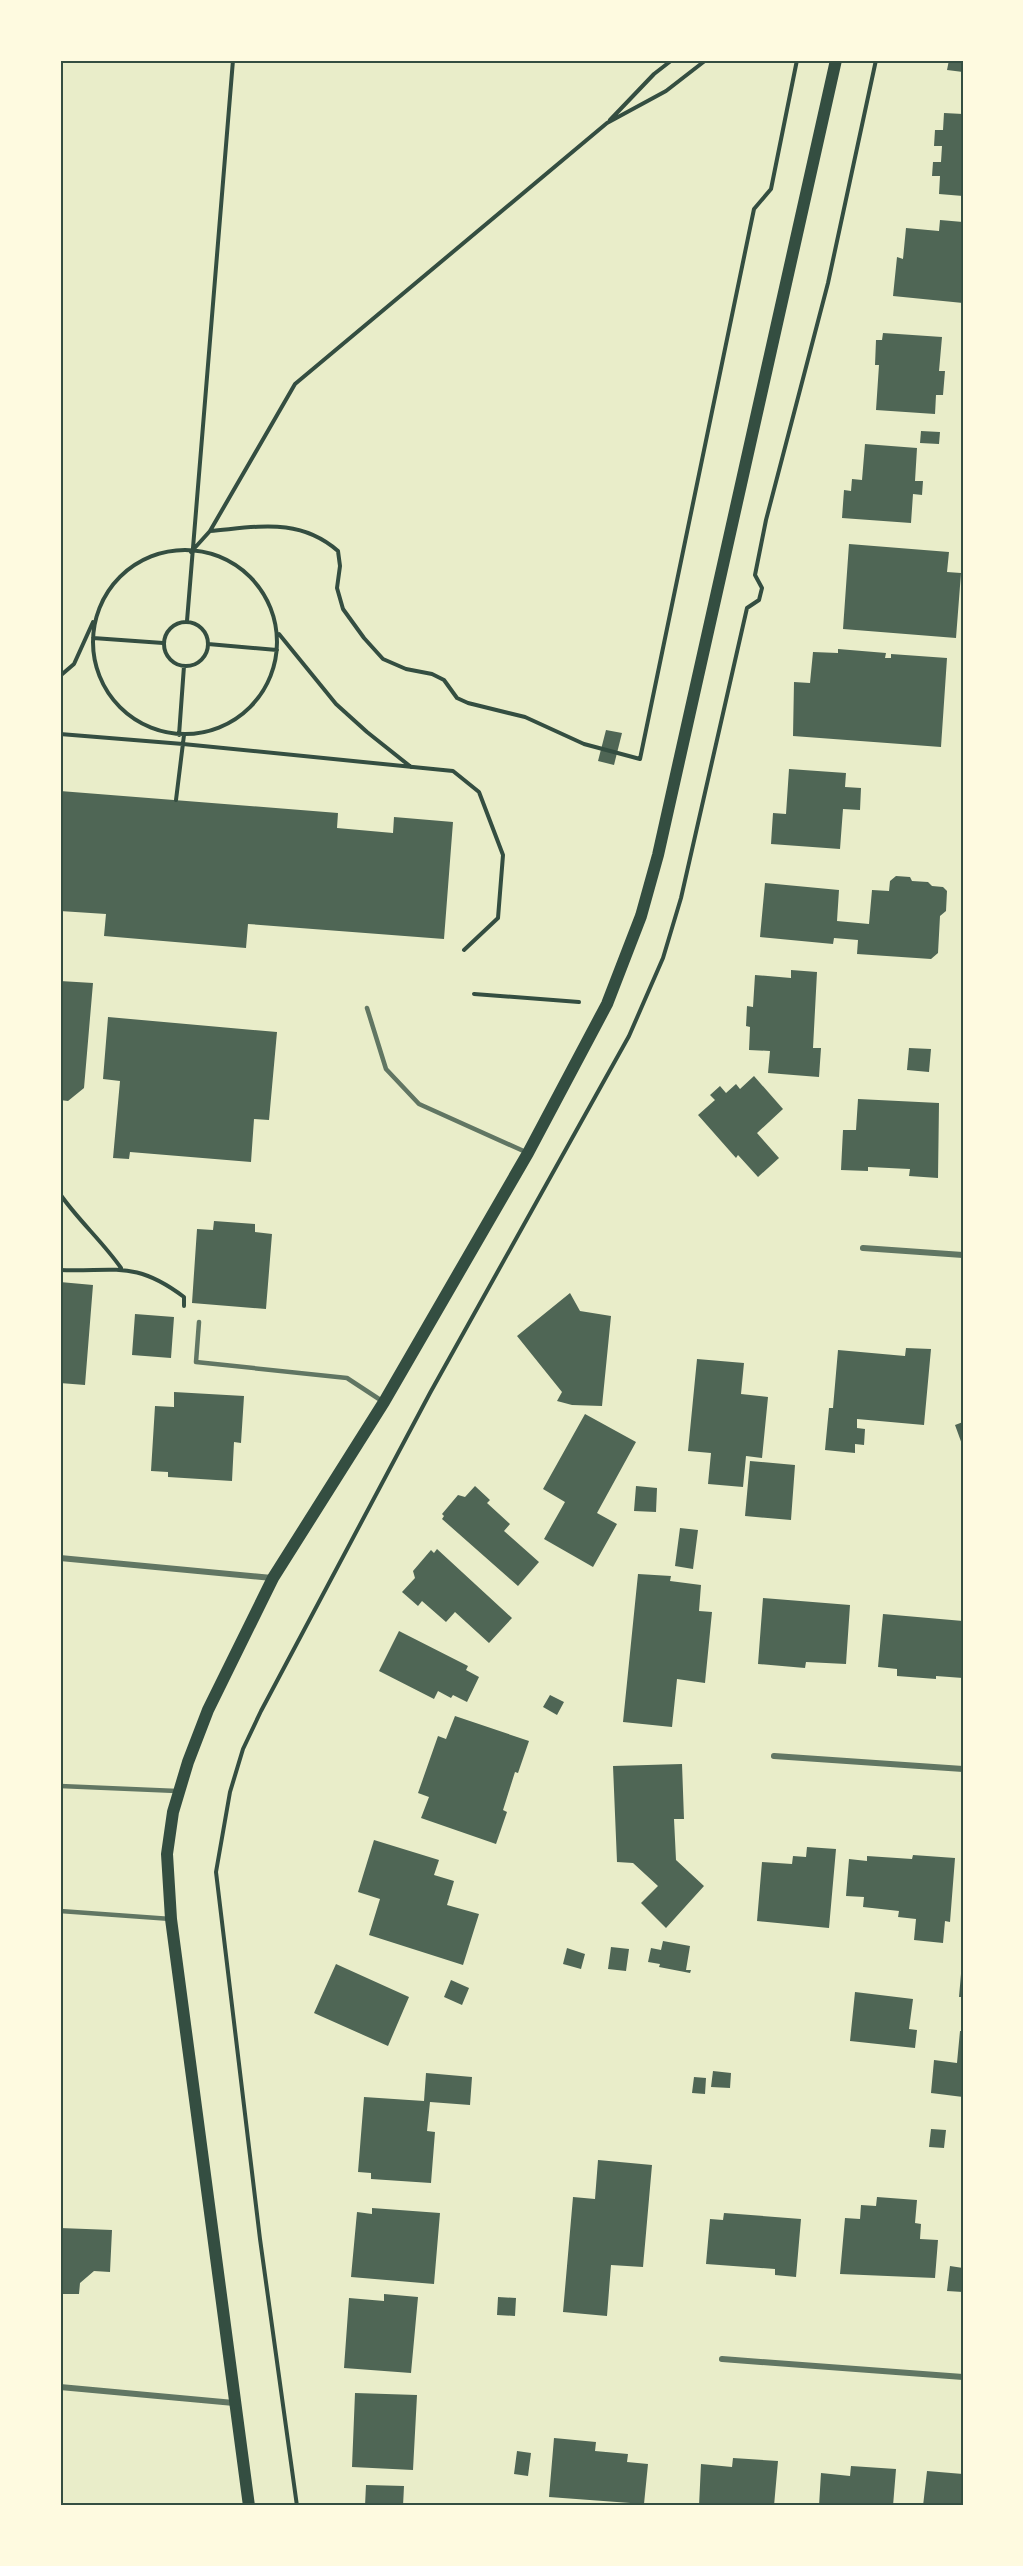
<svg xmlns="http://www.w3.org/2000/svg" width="1023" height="2566" font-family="'Work Sans',sans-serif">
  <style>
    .building { fill: #4f6655 }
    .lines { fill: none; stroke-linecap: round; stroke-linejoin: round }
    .path { stroke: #344e41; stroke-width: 4 }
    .service { stroke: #617663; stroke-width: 4.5 }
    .minor { stroke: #617663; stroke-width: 6 }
    .secondary { stroke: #344e41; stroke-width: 12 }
    .neatline { fill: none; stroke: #344e41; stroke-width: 2 }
  </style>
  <rect width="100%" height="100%" fill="#e9edc9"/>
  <path class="building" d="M949,60H963V72L947,70Z
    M944,113L963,114V196L939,194L940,176H932L933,162H941L942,146H934L935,130H943Z
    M940,220L963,222V303L893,296L897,257L903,259L906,228L939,231Z
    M883,333L942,337L939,371H945L943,395H936L935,414L876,410L879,365H875L876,340H882Z
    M921,431L940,432L939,444L920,443Z
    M865,444L917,448L915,481H923L922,495L913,494L911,523L842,518L844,490L851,491L852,479L862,480Z
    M849,544L949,552L947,572L961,573L956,638L843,629Z
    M838,649L886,653L885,658H891V654L947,658L941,747L793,736L794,682L810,683L813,652L838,653Z
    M606,730L622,733L614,765L598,761Z
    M789,769L846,773L845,787L861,788L860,810L843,809L840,849L771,844L773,813L786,814Z
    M60,791L338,813L337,828L393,833L394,817L453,822L444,939L248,924L246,948L104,936L106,914L60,911Z
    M896,876L910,877L912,881L928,882L932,886L943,887L947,891L946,911L940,916L938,953L931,959L857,954L858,940L834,938L833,944L760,937L765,883L839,890L837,921L869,924L872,890L889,891L890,881Z
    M791,970L817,972L813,1048H821L819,1077L768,1073L770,1051L749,1050L750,1027L746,1026L747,1006L753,1007L755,975L791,978Z
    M60,981L93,983L84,1088L68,1101L60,1100Z
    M108,1017L277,1032L269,1120L254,1119L251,1162L130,1152L129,1159L113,1158L120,1081L103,1079Z
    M909,1048L931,1049L929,1072L907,1070Z
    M754,1076L783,1109L757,1133L779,1158L758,1177L738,1155L736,1158L698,1115L715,1100L710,1095L720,1086L726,1093L736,1084L740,1089Z
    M858,1099L939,1103L938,1178L909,1176L910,1169L868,1167V1171L841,1170L843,1130H856Z
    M214,1221L255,1224V1232L272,1234L266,1309L192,1303L197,1229L213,1230Z
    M60,1282L93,1285L85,1385L60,1383Z
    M570,1293L580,1311L611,1316L602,1406L572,1405L557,1401L562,1392L517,1336Z
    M135,1314L174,1317L171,1358L132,1355Z
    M906,1348L931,1349L924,1425L857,1419V1428L865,1429L864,1445L855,1444V1453L825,1450L829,1408H833L838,1350L905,1356Z
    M697,1359L744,1363L741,1394L768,1397L762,1458L746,1456L743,1487L708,1484L711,1453L688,1451Z
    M174,1392L244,1396L241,1443L234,1442L232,1481L168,1477V1472L151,1471L155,1406L174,1407Z
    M585,1414L636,1442L597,1513L617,1524L593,1567L544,1539L565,1502L543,1489Z
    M963,1422V1447L955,1425Z
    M750,1461L795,1465L791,1520L745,1516Z
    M475,1486L490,1500L487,1503L510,1524L504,1531L539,1562L518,1586L442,1519L444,1516L442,1514L458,1495L465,1497Z
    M636,1486L657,1488L656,1512L634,1511Z
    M680,1528L698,1530L693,1569L675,1566Z
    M437,1549L512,1618L489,1643L455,1612L446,1622L422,1601L418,1606L402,1592L415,1578L413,1571L431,1550L434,1553Z
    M638,1574L671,1576L670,1581L701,1585L699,1611L712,1612L705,1683L677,1679L672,1727L623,1722Z
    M763,1598L850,1605L846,1664L806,1662L805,1668L758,1664Z
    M883,1614L963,1621V1678L936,1676V1679L897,1676V1669L878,1667Z
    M399,1631L468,1666L466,1670L479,1677L467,1702L453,1695L451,1698L438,1691L434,1699L379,1671Z
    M550,1695L564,1702L557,1715L543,1707Z
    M455,1716L529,1741L518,1773L515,1772L503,1810L507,1812L496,1844L421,1818L429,1797L418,1793L438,1736L446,1739Z
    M682,1764L684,1819H674L676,1860L704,1886L666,1928L641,1903L658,1886L633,1863L617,1862L613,1766Z
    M374,1840L439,1860L434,1875L454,1881L447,1905L479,1914L463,1965L369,1935L380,1899L358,1892Z
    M807,1847L836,1849L829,1928L757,1921L762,1862L792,1864L793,1856L806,1857Z
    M913,1855L955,1858L950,1922L945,1921L943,1943L914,1940L916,1919L898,1917L899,1911L863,1907L864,1897L846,1896L849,1859L867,1861V1856L912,1859Z
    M663,1941L690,1946L686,1970H691L690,1973L659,1967L660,1964L648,1962L651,1948L661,1950Z
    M611,1947L629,1949L626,1971L608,1969Z
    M567,1948L585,1954L581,1969L563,1964Z
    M336,1964L409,1997L388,2046L314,2013Z
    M961,1974H963V1997H959Z
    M451,1980L469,1988L462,2005L444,1997Z
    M855,1992L913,1999L909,2029L917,2030L915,2048L850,2041Z
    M960,2031H963V2097L931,2093L934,2060L957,2063Z
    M713,2071L731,2073L730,2088L711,2087Z
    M426,2073L472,2077L470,2105L430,2102L427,2131L435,2132L431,2183L371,2179V2173L358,2172L364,2097L424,2101Z
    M694,2077L706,2078L705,2094L692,2093Z
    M931,2129L946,2130L944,2148L929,2147Z
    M598,2160L652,2165L643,2267L611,2265L607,2316L563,2312L573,2197L595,2199Z
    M877,2197L917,2200L915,2223L921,2224L920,2239L938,2240L935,2278L840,2274L845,2218L860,2219L861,2205L876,2206Z
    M372,2208L440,2213L434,2284L351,2277L357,2212L372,2214Z
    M724,2213L801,2219L796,2277L775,2275V2269L706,2264L710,2219L723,2220Z
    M60,2228L112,2230L110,2272L94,2271L80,2283L79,2294H60Z
    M950,2266L963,2268V2292L947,2291Z
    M384,2294L418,2297L411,2373L344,2368L349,2298L384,2301Z
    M498,2297L516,2298L515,2316L497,2315Z
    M355,2393L417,2395L413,2470L352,2467Z
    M554,2438L596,2442L595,2451L628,2454L627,2462L648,2464L644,2504L549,2497Z
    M517,2451L531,2453L528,2476L514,2474Z
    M733,2458L778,2461L774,2506H699L701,2464L732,2467Z
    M851,2466L896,2469L893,2506H819L821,2473L850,2476Z
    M927,2471L963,2474V2506H923Z
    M366,2485L404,2486L403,2506H365Z"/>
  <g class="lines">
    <path class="path" d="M610,120L654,74L672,60
      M210,531C258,527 299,517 338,551L340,566L337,588L343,609L364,638L383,659L406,669L432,674L444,680L457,698L468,703L525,717L584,744L640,759L754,209L771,189L797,60
      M93 642a92 92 0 1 1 184 0a92 92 0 1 1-184 0Z
      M191,552L210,531L295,384L607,123L666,91L706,60
      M187,621L233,60
      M164 644a22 22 0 1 1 44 0a22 22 0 1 1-44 0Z
      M279,634L336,704L367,732L411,767
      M93,638L163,643
      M208,644L277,650
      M60,676L74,664L93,622
      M60,734L183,744L453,771L479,792L503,855L498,918L464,950
      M179,735L184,666
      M176,800L184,735
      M474,994L579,1002
      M60,1194C78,1220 103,1242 121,1268
      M60,1270C116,1272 135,1260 184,1297V1306
      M297,2506L260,2239L216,1872L230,1792L243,1749L261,1711L430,1393L629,1036L663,958L681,898L747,608L759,600L762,588L755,575L766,520L828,283L876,60"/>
    <path class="service" d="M367,1008L386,1069L419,1104L528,1153
      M199,1322L196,1362L347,1378L382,1401
      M60,1786L177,1791
      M60,1911L171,1919"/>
    <path class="minor" d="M863,1248L963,1255
      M60,1558L272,1578
      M774,1756L963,1769
      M722,2359L963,2377
      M60,2387L234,2403"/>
    <path class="secondary" d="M249,2506L171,1919L167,1854L173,1812L188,1762L208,1710L273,1578L384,1402L528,1153L607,1004L641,916L658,855L836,60"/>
  </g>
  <rect width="1023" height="2566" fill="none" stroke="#fefae0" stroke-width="123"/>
  <rect x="62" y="62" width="900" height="2442" class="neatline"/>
</svg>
